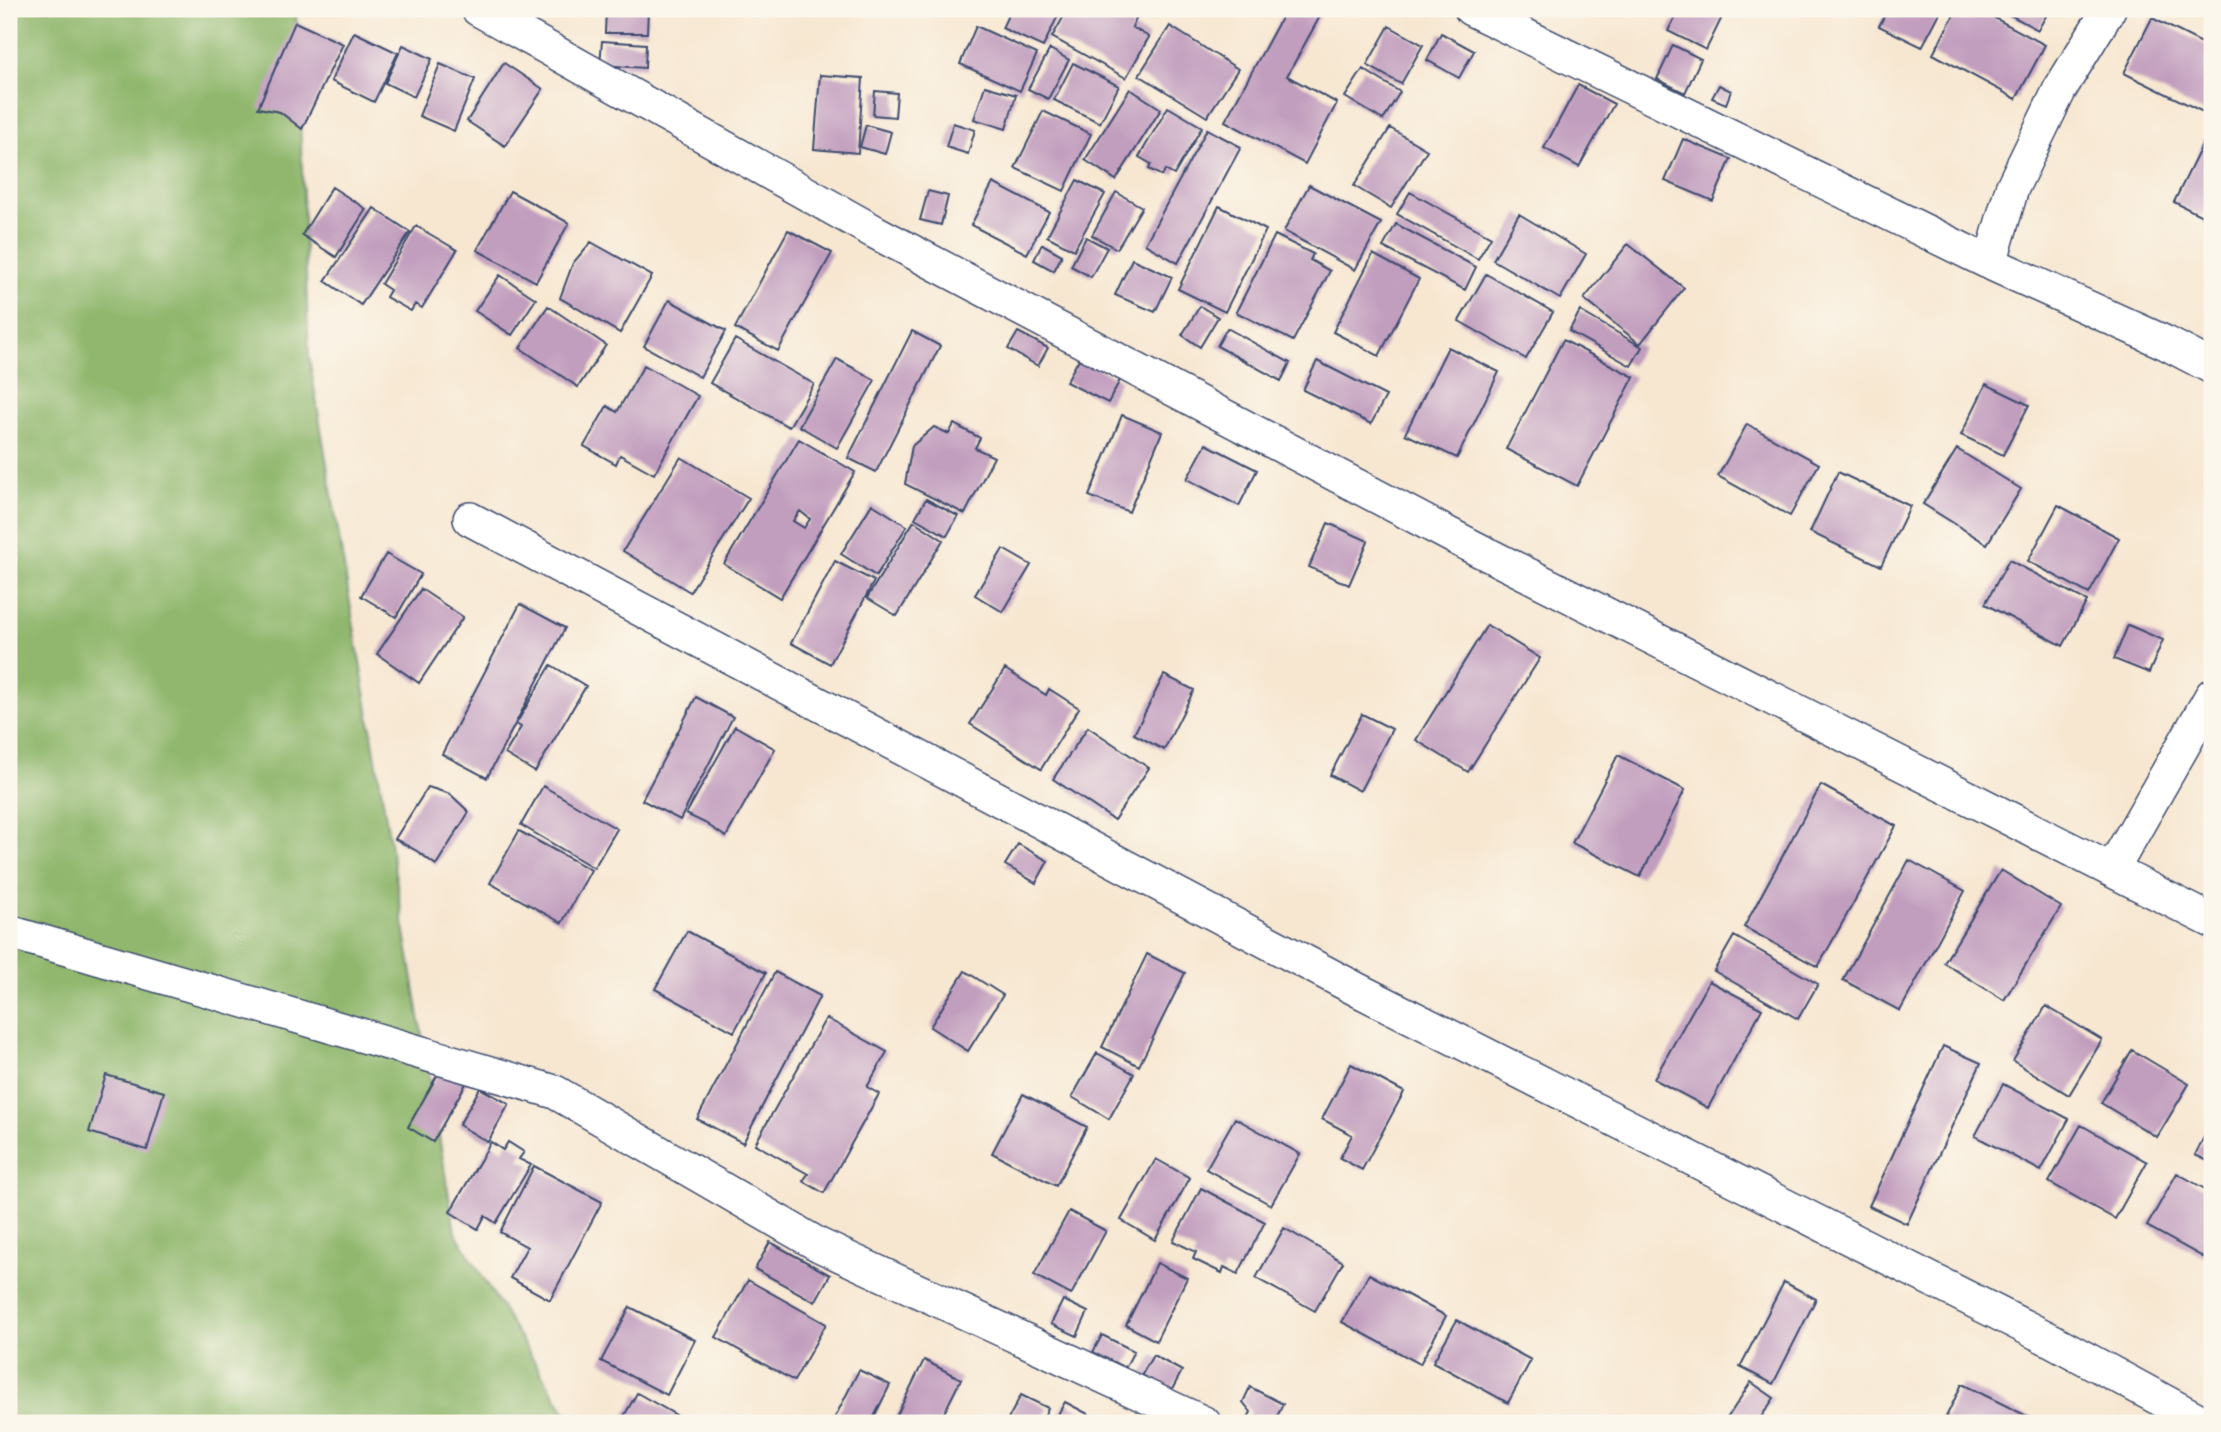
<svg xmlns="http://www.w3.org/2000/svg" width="2221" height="1432" font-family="Delius,sans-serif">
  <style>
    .forest { fill: #90b76d; stroke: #567366; stroke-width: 2 }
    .building { fill: #c19dbe; fill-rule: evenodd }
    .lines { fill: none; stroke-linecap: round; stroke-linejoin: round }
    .minor-casing { stroke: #3c4b6f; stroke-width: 36 }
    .minor { stroke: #fff; stroke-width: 33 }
  </style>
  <rect width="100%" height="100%" fill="#fbf7ec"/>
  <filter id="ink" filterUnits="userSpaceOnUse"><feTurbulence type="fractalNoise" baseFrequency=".0143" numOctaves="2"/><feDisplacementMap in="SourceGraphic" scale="14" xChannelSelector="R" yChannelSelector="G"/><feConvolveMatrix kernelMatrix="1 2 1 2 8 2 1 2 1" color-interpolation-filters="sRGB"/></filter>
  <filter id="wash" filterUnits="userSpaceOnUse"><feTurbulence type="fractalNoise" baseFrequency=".00686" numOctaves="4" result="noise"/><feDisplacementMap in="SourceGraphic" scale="28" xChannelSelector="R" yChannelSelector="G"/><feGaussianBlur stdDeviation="1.57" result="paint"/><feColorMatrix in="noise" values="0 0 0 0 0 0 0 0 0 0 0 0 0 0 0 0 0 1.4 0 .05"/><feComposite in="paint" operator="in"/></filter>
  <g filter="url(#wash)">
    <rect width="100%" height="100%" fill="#f7e7d1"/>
    <path class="forest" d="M9,9H296L309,357L455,1232L572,1423H9Z"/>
    <g id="blocks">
      <path class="building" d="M606,9H648L647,33H605Z
        M1011,9H1061L1043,47L1002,28Z
        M1068,9H1123L1137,16L1132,27L1149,37L1126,78L1052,37Z
        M1286,9H1324L1287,76L1337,103L1305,164L1225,121Z
        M1679,9H1726L1706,50L1668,31Z
        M1888,9H1942L1922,47L1879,26Z
        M1957,9H1978L2045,45L2016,99L1933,54Z
        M1999,9H2050L2038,30Z
        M2152,18L2212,48V109L2209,115L2124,73Z
        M295,22L343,44L302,129L280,112L258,108Z
        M976,26L1037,54L1020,91L960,64Z
        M1170,26L1238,69L1207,117L1139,75Z
        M1389,26L1423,45L1401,84L1367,65Z
        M354,32L398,53L374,102L331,81Z
        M1441,33L1474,51L1459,78L1427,60Z
        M602,41L646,44L645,68L600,65Z
        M403,45L432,59L414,97L385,83Z
        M1673,45L1701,59L1685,93L1657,79Z
        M1050,49L1069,60L1048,99L1028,89Z
        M504,63L543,89L505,146L467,121Z
        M1073,63L1119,86L1100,123L1054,100Z
        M440,64L475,79L454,131L419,116Z
        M1363,69L1400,92L1383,120L1345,97Z
        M820,75L863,78L858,153L814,149Z
        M1578,85L1614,104L1579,167L1544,148Z
        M1719,85L1731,91L1726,104L1712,98Z
        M985,86L1016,95L1006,129L974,119Z
        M1130,89L1161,109L1116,180L1085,160Z
        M875,91L897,93L895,117L873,115Z
        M1168,107L1202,127L1174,175L1165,170L1162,176L1149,169L1151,164L1139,157Z
        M1043,111L1091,134L1064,191L1015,168Z
        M953,123L975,130L968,154L946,147Z
        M866,125L891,132L885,154L860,147Z
        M2212,125V196L2202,216L2174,202Z
        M1390,128L1427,150L1391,208L1354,186Z
        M1207,129L1241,147L1178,263L1145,244Z
        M1683,139L1731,159L1713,201L1665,181Z
        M1077,180L1105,194L1074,250L1047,236Z
        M993,183L1049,212L1027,254L971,225Z
        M1309,185L1381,223L1355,270L1284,231Z
        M332,187L366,209L336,257L302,235Z
        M510,191L569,223L536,282L477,250Z
        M928,191L948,196L941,225L920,220Z
        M1116,192L1142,207L1117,249L1092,235Z
        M1410,192L1491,237L1478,259L1397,214Z
        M1219,206L1266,230L1225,312L1178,289Z
        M374,208L410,232L361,305L325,281Z
        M1519,214L1586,254L1560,299L1493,260Z
        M1396,224L1476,267L1465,290L1383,247Z
        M416,226L457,250L422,308L415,304L411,311L386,297L390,290L381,284Z
        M788,230L832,253L778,351L735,328Z
        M1275,235L1313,254L1310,260L1330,271L1293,341L1236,312Z
        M1086,237L1107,248L1091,277L1071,266Z
        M591,242L652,276L620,333L560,298L573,263Z
        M1042,244L1062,255L1054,271L1034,260Z
        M1628,244L1684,288L1640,344L1584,299Z
        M1373,254L1419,279L1379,356L1333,332Z
        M1132,259L1172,277L1155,312L1115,295Z
        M1486,274L1553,312L1526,359L1459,321Z
        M500,275L536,299L512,335L475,311Z
        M669,300L726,331L700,377L644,346Z
        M548,306L606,345L578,387L520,348Z
        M1200,306L1218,317L1200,347L1182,335Z
        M1580,311L1642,347L1631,366L1569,331Z
        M1227,328L1290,363L1281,381L1217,346Z
        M912,331L940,346L876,472L848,458Z
        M1018,332L1048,348L1038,366L1008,349Z
        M735,339L814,384L789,427L710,383Z
        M1563,340L1634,377L1577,486L1506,449Z
        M1448,347L1499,372L1457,458L1405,434Z
        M837,359L875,380L837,448L799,426Z
        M1079,359L1120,380L1108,403L1066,382Z
        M1317,361L1386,396L1371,424L1303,390Z
        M644,365L698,396L654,474L620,455L616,464L584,446L607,406L617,412Z
        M1986,384L2029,405L2003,455L1961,435Z
        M1122,415L1162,432L1129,512L1089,496Z
        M954,424L980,438L975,448L994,457L965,514L905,484L912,446L934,427L949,434Z
        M1747,424L1819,464L1790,516L1718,476Z
        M799,439L855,472L780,598L724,564ZM800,511L810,519L804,528L793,521Z
        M1206,444L1257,470L1239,506L1187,479Z
        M1957,449L2021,489L1987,544L1923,504Z
        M681,457L749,498L690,592L623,551Z
        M1838,472L1910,506L1881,566L1810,532Z
        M926,499L958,516L947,536L915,518Z
        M872,504L907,526L876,576L841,554Z
        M2058,505L2119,538L2089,594L2028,561Z
        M914,521L943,540L897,616L867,598Z
        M1328,523L1368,541L1349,585L1309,567Z
        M1003,549L1031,565L1003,612L975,595Z
        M386,554L421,574L396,617L361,596Z
        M2009,560L2087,601L2063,646L1985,604Z
        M835,561L874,581L830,664L791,643Z
        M421,589L463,617L419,683L377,654Z
        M520,604L565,628L487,778L442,754Z
        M1487,625L1540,658L1468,772L1416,740Z
        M2128,625L2163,640L2149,673L2114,659Z
        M551,665L586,686L535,772L505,754L521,727L516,724Z
        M1005,669L1046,695L1049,689L1079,708L1041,769L970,724Z
        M1164,675L1194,690L1164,750L1134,734Z
        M696,697L733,717L680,820L642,800Z
        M1362,714L1392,729L1360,791L1330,775Z
        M735,726L775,749L726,837L705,823L686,814Z
        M1088,727L1149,768L1114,820L1053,779Z
        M1618,755L1685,790L1640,877L1572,843Z
        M1821,785L1896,826L1818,967L1744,927Z
        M543,786L617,829L594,868L521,825Z
        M428,787L450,794L469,812L436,865L417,851L395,839Z
        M519,831L591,870L562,923L490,883Z
        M1018,844L1048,861L1036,883L1005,865Z
        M1909,860L1965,891L1900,1011L1843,980Z
        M2001,870L2061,907L2004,1000L1944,963Z
        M687,931L766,973L734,1032L655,989Z
        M1734,936L1818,984L1798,1019L1714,971Z
        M1147,954L1185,973L1139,1066L1102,1047Z
        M965,971L1003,995L968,1051L930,1027Z
        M775,972L820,996L743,1143L697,1119Z
        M1709,981L1762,1009L1708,1108L1654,1079Z
        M2046,1006L2102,1040L2069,1095L2013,1061Z
        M826,1018L887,1052L867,1087L879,1094L824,1193L803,1181L808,1174L755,1144Z
        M1943,1046L1981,1063L1907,1224L1869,1206Z
        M2132,1050L2189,1084L2157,1137L2101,1103Z
        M1097,1053L1134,1074L1109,1119L1072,1097Z
        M1351,1064L1404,1092L1362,1170L1340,1158L1352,1135L1322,1119Z
        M443,1065L468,1080L433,1142L408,1127Z
        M106,1075L164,1092L147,1150L89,1132Z
        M2003,1084L2069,1119L2041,1171L1975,1136Z
        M480,1088L509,1104L488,1142L459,1125Z
        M1023,1094L1087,1127L1056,1186L992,1153Z
        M1235,1118L1300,1154L1271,1205L1206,1169Z
        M2212,1121V1163L2195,1155Z
        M2081,1125L2147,1162L2115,1219L2049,1182Z
        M491,1142L503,1150L508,1142L524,1152L519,1159L531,1165L496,1223L485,1216L478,1229L450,1212Z
        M1156,1159L1190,1178L1155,1240L1121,1220Z
        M534,1166L602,1202L550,1300L510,1278L527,1247L500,1232Z
        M2177,1173L2212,1193V1239L2203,1257L2147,1226Z
        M1201,1188L1265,1222L1238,1274L1224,1267L1222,1273L1193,1259L1196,1252L1173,1241Z
        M1069,1211L1106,1231L1071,1295L1034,1275Z
        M1284,1228L1343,1262L1315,1311L1256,1278Z
        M770,1242L830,1275L815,1302L755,1269Z
        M1157,1263L1187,1278L1156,1341L1126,1325Z
        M1369,1274L1446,1316L1420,1364L1342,1322Z
        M748,1280L826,1324L794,1381L716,1337Z
        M1784,1282L1816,1299L1773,1384L1740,1367Z
        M1063,1300L1088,1312L1077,1336L1051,1324Z
        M630,1307L695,1340L667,1395L601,1361Z
        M1457,1320L1531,1360L1508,1403L1433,1362Z
        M1102,1335L1134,1351L1125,1368L1093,1352Z
        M1153,1355L1182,1371L1169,1395L1140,1378Z
        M924,1360L961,1379L939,1423H893Z
        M859,1370L890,1385L871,1423H832Z
        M1751,1382L1774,1398L1757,1423H1724Z
        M1962,1384L2031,1418L2029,1423H1943Z
        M1250,1387L1283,1404L1274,1423H1245L1251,1412L1243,1402Z
        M637,1393L676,1415L672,1423H620Z
        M1021,1395L1048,1408L1041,1423H1006Z
        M1065,1402L1105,1423H1053Z"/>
    </g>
  </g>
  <g filter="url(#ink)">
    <use href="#blocks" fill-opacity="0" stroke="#3c4b6f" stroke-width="2"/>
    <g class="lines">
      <defs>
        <path id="minor" d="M478,9L875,232L1473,547L2212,921
          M1471,9L1990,263L2166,343L2212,367
          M1990,263L2012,188L2060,89L2109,9
          M470,519L1358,990L2053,1341L2204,1423
          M2112,870L2212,695
          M9,932L555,1092L819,1245L1204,1423"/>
      </defs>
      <use href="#minor" class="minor-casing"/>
      <use href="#minor" class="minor"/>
    </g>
  </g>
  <rect width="2221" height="1432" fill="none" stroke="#fbf7ec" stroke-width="35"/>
</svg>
